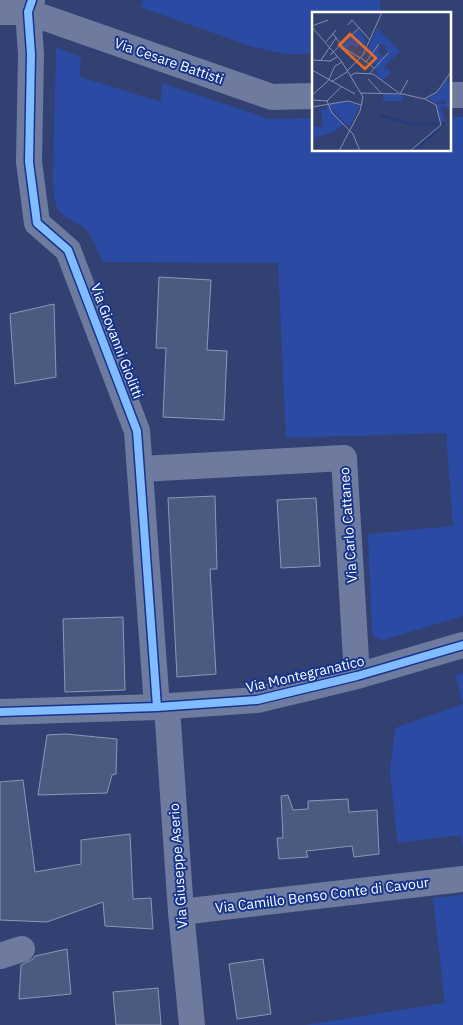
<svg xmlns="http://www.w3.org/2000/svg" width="463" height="1025" font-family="'IBM Plex Sans',sans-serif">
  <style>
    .green { fill: #2a4aa3 }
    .building { fill: #4c5981; stroke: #8e97b4 }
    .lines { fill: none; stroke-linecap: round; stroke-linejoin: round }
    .minor { stroke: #6e7a9e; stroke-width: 26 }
    .cycleway-casing { stroke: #17348d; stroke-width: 11 }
    .cycleway { stroke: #80bcff; stroke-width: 8 }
    .labels { text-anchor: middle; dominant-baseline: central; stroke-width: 4; stroke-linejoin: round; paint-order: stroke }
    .street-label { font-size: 14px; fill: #fff; stroke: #17348d }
    .inset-river { fill: none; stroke: #253b7d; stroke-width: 2.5 }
    .inset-road { fill: none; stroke: #848daa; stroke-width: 1 }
    .view { fill: #ea6a24; fill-opacity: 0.15; stroke: #ea6a24; stroke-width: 2.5 }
    .inset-edge { fill: none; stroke: #fff; stroke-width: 2.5 }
  </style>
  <rect width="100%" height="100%" fill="#324172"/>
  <path class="green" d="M143,0H380L381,14H313V54H284L250,46L140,7Z
    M56,47L81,57L80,77L161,102L162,83L269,119L313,118V150H449V117H463V616L383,640L374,637L372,630L368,534L453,526L446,433L286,438L278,263L102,262C98,251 93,235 83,227C78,223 71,221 66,217C52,207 54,193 53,177Z
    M463,673V849L461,835L398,843L390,773L395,728L463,704L455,675Z
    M463,895V1025H305L445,1003L433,898Z"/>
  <path class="building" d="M159,277L211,280L207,350L227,351L224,420L163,417L166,348H156Z
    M54,304L56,377L15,384L10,314Z
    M215,496L217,569H210L216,674L177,677L168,498Z
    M316,498L320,566L281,568L277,500Z
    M123,617L125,690L65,692L63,619Z
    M66,734L117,739L116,774L112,775L107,793L38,795L47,735Z
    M23,780L35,872L81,864V840L130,834L133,899L151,898L153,929L105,926L103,902L47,922L0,920V782Z
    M288,795L293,810L308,809V801L348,799L349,812L377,810L379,854L354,857L352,846L306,851L308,857L279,859L277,838H283L281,796Z
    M67,949L71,994L19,999L21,965L33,959L35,956Z
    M263,959L271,1014L237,1019L229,964Z
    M158,988L161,1025H116L113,992Z"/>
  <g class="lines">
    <path class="minor" d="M32,0L28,12L31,54L29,162L37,223L68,250L137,431L157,707
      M0,12H28L272,97L313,96
      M449,95H463
      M141,469L344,458L357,676
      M167,707L181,912L192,1025
      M0,712L157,707L257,700L357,676L463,645
      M181,912L463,879
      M0,956L22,949"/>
    <defs>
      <path id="cycleway" d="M32,0L28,12L31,54L29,162L37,223L68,250L137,431L157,707
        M0,712L157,707L257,700L357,676L463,645"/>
    </defs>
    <use href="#cycleway" class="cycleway-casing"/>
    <use href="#cycleway" class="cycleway"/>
  </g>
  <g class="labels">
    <g class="street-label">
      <text transform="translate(169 61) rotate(19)">Via Cesare Battisti</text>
      <text transform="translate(117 341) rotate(69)">Via Giovanni Giolitti</text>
      <text transform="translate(348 525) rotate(-94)">Via Carlo Cattaneo</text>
      <text transform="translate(305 674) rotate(-13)">Via Montegranatico</text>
      <text transform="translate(178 866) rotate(-94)">Via Giuseppe Aserio</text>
      <text transform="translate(322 895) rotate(-7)">Via Camillo Benso Conte di Cavour</text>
    </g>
  </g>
  <g transform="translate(312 12)">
    <rect width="139" height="139" fill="#324172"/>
    <path d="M65,16L88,39L72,55L79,60L71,68L64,63L66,60L62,57L65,53L60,50L62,46L60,43L68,33L66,40L72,45L76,41L73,37L75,34L67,32L58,43L55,40ZM47,18L54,28L52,39L48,32L45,36L40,33L33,37L31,33ZM134,67L139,73V96L128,95L133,109L129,110L124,92H134L133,88L124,91L115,86L126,81ZM71,82L92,83L91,89H71ZM35,90L48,94L37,115L16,92ZM15,92L32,112L22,120L0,126V115H11L9,97L14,98Z" fill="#2a4aa3"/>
    <path class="inset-river" d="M68,103L98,112H133M101,139L129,115"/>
    <path class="inset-road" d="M36,13L40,8L58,28M0,14L16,8M0,15L30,50L51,85L48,99L27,139M21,22L32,36L48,46M14,30L24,18M18,43L47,16M49,46L62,56M0,48L18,49L25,45M9,48L24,26M54,50L67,32M0,58L43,82M35,59L51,43L70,0M57,62L76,41M38,64L43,61L61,62L87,81M56,67L69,81M19,70L35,60M49,81L91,82L112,87L125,80L139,60M88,82L96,68M0,83L16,69L23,54L30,50M0,88L15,89M15,89L20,101L41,122L48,139M15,89L29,75M0,95L36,89L49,93M98,139L129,113L124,93L113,87"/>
    <path class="view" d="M38,22L64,46L53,57L27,33Z"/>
    <rect width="139" height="139" class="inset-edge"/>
  </g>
</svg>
